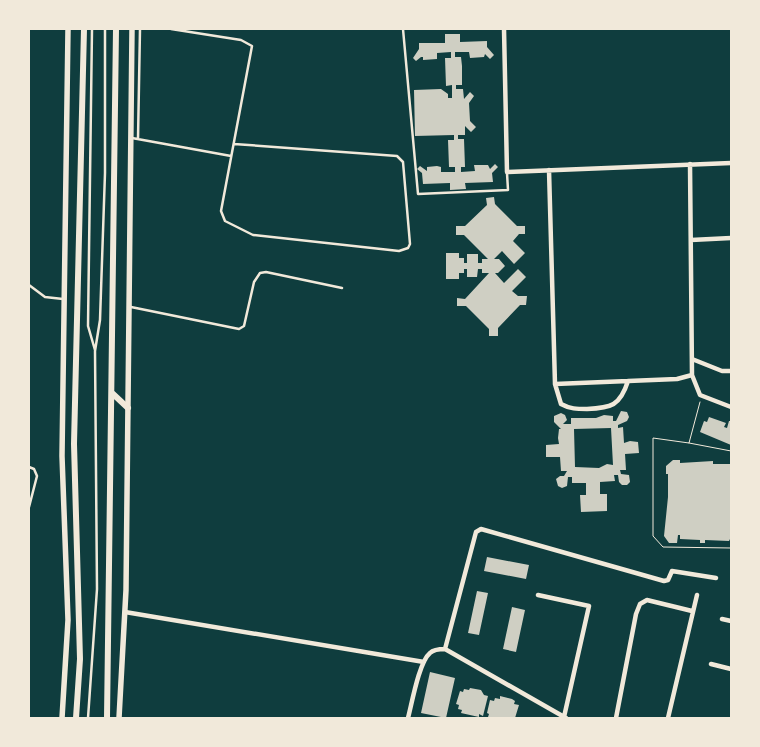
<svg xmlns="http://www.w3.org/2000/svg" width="760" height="747" font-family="Figtree,sans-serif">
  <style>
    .building { fill: #cfcfc3; fill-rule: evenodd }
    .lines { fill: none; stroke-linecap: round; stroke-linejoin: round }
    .path { stroke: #f1e9da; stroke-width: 1 }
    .service { stroke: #f1e9da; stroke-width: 2.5 }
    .minor { stroke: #f1e9da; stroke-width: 4.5 }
    .tertiary { stroke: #f1e9da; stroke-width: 5.5 }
    .secondary { stroke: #f1e9da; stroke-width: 6 }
  </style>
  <rect width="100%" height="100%" fill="#0f3d3e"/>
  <path class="building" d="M445,34H460V42L487,41V47L494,55L490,59L485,54L484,57L470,58L469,52H455V57H461L462,66V85H456V89H463L464,99L470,92L474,96L469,103L470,121L476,127L471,132L465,126V135H458V139H464L465,167H461V172L475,171L474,165H488L490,169L495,164L498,167L492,173L493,182L465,183L466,189L450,190V183L423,184L422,173L417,169L420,166L427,171V167L437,166L441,167V172H455V167H449L448,140H454V135L415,136L414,90L441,89L448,94V98H452V85L446,86L445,58H451V52L437,53V59L423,60V57H421L416,61L413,58L419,49V43H445Z
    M494,197L495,204L517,226H525V234H519L513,241L525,253L514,264L502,251L494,259H499L505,266L498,273H495L504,283L518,269L526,277L512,291L518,296H527L526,305H520L498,328V336H489V329L466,306H457V298L465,299L489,273H482V269H478L477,277H467V269H464V273H459V279H446V253H459V258H464V263H467V254H478V263H482V259H488L464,235H456V226H465L487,205L486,198Z
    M621,411L627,412L629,417L627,421L618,425V428L623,427L624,443L630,441L638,442L639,453L625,454L626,470H620L621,474L629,475L630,482L627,485H622L619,482L618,475H614L615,481L600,482V494H607V511L581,512L580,495H586V483H572V477H568L567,486L562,488L558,486L556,479L560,476H564L567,471H561L560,457H546V445L559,444L558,438L559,429H561L554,422V416L561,413L565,415L567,420L563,424H571V418H596L604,415L613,416V421H616ZM611,428L613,465L607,464L599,468L575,467L574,429Z
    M709,417L726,423L724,427L727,428L729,421H731V445L700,432L704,421L707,422Z
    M673,460H680V463L713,461V464H731V537L729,541L705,540V543H700V540L680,539V535H678L677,543H669L664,536L668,497V474H666V466Z
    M487,557L529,565L526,579L484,571Z
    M477,591L488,593L479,635L468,633Z
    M512,607L525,610L516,652L503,649Z
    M430,672L455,678L446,718L421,713Z
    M470,688L481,690L484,695L488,696L483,716L479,714V717L461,713L462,710L458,709L459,705L456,704L460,691L463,692L464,689L469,690Z
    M500,696L512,699L515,701L514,704L519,705L515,718L488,717L489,714L487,713L490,700L494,701L495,698L500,699Z"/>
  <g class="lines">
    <path class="path" d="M700,402L689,443L653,438V536L663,547L731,548
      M689,443L731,451"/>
    <path class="service" d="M92,29L88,326L95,350
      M171,29L241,40L252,46L221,211L225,221L253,235L399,251L408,248L410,244L403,162L397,156L234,144
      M403,29L418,194L508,190L507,173
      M132,138L231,156
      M138,139L140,29
      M29,285L45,297L63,299
      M131,307L239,329L244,326L254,282L260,273L266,272L342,288
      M29,467L34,469L37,476L29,507
      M88,718L97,589L95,351L100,320L105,173V29"/>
    <path class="minor" d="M504,29L507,172L731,163
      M690,164L692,375L700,395L731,407
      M549,170L555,384L677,379L692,375
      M691,240L731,238
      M692,359L722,371H731
      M555,384L561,404C570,409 577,409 587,409C611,408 620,406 628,381
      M538,595L589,606L564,717
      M125,612L424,662
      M722,619L731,621
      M445,649L476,532L481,529L664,581L668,580L672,571L716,578
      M711,664L731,669
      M408,718C412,703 419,662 430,653C434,649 440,649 445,649L566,718
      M616,718L636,614L640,604L647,600L692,611
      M668,718L697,595"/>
    <path class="tertiary" d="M62,718L68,620L62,456L68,29
      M119,718L126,590L132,29"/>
    <path class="secondary" d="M112,393L128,408
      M76,718L80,659L74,444L84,29
      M107,718L116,29"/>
  </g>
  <rect width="760" height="747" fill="none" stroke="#f1e9da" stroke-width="60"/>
</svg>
